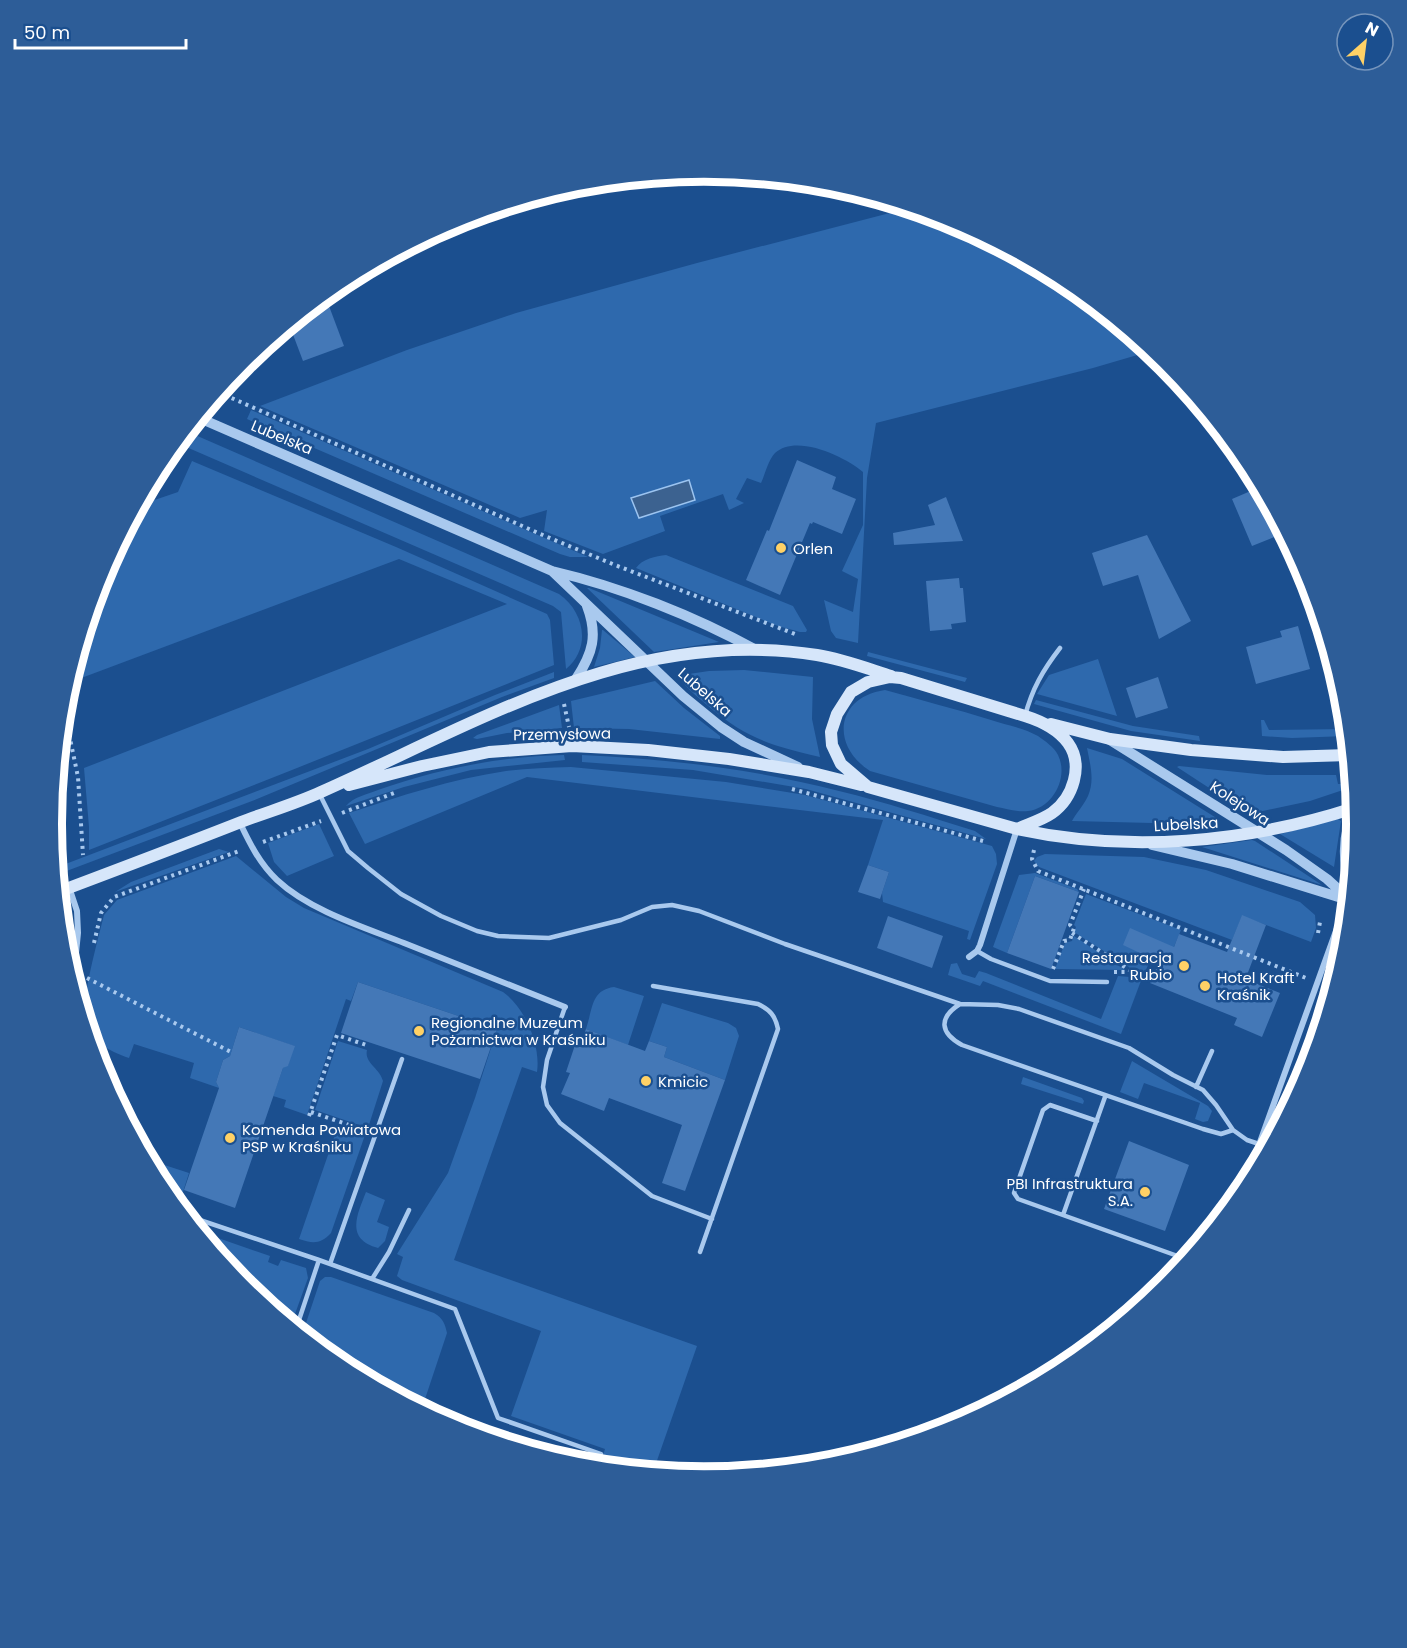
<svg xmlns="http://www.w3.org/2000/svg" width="1407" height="1648" font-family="Poppins,sans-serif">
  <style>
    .green { fill: #2e69ad }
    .water { fill: #3c6290; stroke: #9cc4f0; stroke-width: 1.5 }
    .building { fill: #4478b7 }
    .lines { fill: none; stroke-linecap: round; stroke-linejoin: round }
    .path { stroke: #a9c9ee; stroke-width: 4; stroke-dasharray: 3 4.5; stroke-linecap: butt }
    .service { stroke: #a9c9ee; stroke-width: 4.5 }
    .minor { stroke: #a9c9ee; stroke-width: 6 }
    .tertiary { stroke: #a9c9ee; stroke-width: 10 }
    .secondary { stroke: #d6e6fa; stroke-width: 12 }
    .poi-dot { fill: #ffd166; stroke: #1b4f8f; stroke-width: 2 }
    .labels { text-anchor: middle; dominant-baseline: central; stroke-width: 5; stroke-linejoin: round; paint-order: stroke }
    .street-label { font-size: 15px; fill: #fff; stroke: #1b4f8f }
    .poi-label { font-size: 15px; fill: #fff; stroke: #1b4f8f; text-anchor: start }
    .rim { fill: none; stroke: #fff; stroke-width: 8 }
  </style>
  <rect width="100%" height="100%" fill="#1b4f8f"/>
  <path class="green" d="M909,208L954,221L1066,282L1151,351L1093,368L876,423L867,478L858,643L836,638L831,631L824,600L853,612L858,579L842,571L863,525V472C846,457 796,433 775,453C768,460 765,475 761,483L747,478L736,499L744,503L729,510L723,494L660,516L665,531L603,554L544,531L547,510L520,518L260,406L407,350L516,313L697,263Z
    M251,410L588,557H570L560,554L247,419Z
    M186,431L559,594C584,611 592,648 566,669L561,612L553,606L177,443Z
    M192,461L396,547L547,614L550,620L554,665L292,770L89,850V827L84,768L507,604L399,559L68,683L101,574L137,506L178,492Z
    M666,555L793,606L807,630L806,632H800L778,626L636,568C642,559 656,556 666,555Z
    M587,588H589L719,642L654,652Z
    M603,630L635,657L594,667L600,648L602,630Z
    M868,652L967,678L965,682L867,656Z
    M1098,659L1117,716L1037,694L1049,675Z
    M744,670L813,677L812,719L820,757C770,745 747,739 707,705C698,697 687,689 680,679L682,675L709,671Z
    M554,672V678L502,697L257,799L56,875L55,868L368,749L495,695Z
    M655,681L684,708L720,736V739L629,729L574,728L571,701Z
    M885,690C920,700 956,709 991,720C1006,725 1024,728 1038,736C1045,741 1054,747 1058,755C1069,777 1053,808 1028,811C1018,812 1007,809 997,807L870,771C830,745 836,697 885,690Z
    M1036,700L1133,726L1199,736L1200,741L1131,731L1034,704Z
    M559,705L562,728L507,733L477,739L473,738L477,735Z
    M1261,720H1264L1269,730L1347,729V736L1292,738L1262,736Z
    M1087,748L1122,759L1218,819L1152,823L1072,821C1076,813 1084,805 1088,796C1095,780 1090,764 1087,748Z
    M564,755L565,760L471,770L404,787L346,806C353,797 368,794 378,790C438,769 501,756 564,755Z
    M582,755C668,759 755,769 839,791C885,802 930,817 975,831L986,839L806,789L693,770L582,762Z
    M1179,766L1267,775H1336L1338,784H1352V787L1310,801L1249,814L1177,767Z
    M571,767L726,782L805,795L992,846L996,854L997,864L970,940L967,939L969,931L883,902L882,893L889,872L868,865L883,820L527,777L365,844L349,813C400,796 452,779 506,771C527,768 549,768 571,767Z
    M1338,819L1341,821L1334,867L1280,834Z
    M319,824L334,856L287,876L274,862L268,843Z
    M1252,840L1255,841L1322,885L1202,847Z
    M219,849L229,852L115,892L131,882Z
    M1045,854L1144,857L1206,870L1300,902L1315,915L1316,928L1311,942L1242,916L1232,940L1039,867L1034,861L1037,857Z
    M236,856L286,897L304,908L503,992C525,1007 541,1046 537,1072L522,1067L454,1260L697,1346L653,1472L600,1466L605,1449L511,1416L541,1331L402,1280L397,1276L403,1257L397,1254L448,1173L475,1098L497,1029L358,982L351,1001L346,999L307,1115L284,1107L286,1100L273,1096L283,1068L288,1065L294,1046L239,1027L230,1056L223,1060L216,1082L219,1088L190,1078L194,1063L134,1044L129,1058C109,1051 91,1042 85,1021C80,1004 99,935 104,915L117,900Z
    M1035,873L1077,889L1079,892L1035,876L1007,953L993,947L1019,875Z
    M1086,894L1181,930L1173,949L1158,944L1143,976L1074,932L1076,927L1074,925Z
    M1074,936L1125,970L1055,969L1065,943L1072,941Z
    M957,963L962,974L975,978L979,971L986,973L1101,1019L1118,976L1142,978L1121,1034L983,981L980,986L948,975L951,964Z
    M614,987L644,996L628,1045L586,1029C593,1008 591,990 614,987Z
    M662,1003L728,1023L736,1028L739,1036L725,1080L664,1057L667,1047L649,1041Z
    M338,1041L367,1050C364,1063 380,1068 383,1081L368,1128L315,1110Z
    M1132,1061L1208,1106L1212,1111L1208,1121L1203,1122L1195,1119L1200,1103L1144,1083L1138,1099L1120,1092Z
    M1023,1077L1082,1098L1084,1101L1083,1104L1021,1084Z
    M338,1126L365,1135L331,1233C321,1244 313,1244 299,1239Z
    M146,1159L189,1173L181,1198L166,1193Z
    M366,1192L385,1200L377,1222L389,1227L385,1241L378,1248C345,1239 357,1215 366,1192Z
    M198,1231L270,1256L268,1262L278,1266L281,1260L306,1268L308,1278L291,1325L242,1285L219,1257L223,1244L202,1236Z
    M325,1277H331L434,1313C443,1318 445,1324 447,1333L425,1399L411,1394L408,1402L341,1366L302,1335L320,1281Z"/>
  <path class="water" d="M689,480L695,500L639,518L631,498Z"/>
  <path class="building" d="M326,298L344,346L303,361L289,324L316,302Z
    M797,460L836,477L832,489L856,499L842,534L813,522L812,524L810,523L780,595L746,580L767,530L769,531Z
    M1260,487L1284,533L1252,546L1232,499Z
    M946,497L963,541L894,545L893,533L935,525L928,505Z
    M1147,535L1191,621L1159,639L1138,575L1103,586L1092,553Z
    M959,578L960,588H963L966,622L951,624L952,629L930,631L926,581Z
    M1298,626L1310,669L1256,684L1246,647L1282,637L1280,631Z
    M1158,677L1168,708L1136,718L1126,688Z
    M868,865L889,872L880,899L858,892Z
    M1035,876L1079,892L1051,969L1007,953Z
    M1242,915L1266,925L1247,975L1254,978L1253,982L1280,993L1262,1037L1234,1025L1237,1018L1150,983L1159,962L1123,945L1130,928L1174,947L1179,934L1227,952Z
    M888,916L943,936L932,968L877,948Z
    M358,982L497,1029L480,1079L341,1033Z
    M239,1027L295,1046L288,1066L283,1068L235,1208L184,1190L219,1088L216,1082L223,1060L230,1056Z
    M586,1029L645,1051L649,1041L667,1047L664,1057L725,1080L685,1191L662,1183L682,1125L609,1098L604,1111L561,1094L570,1073L566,1072L575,1045L579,1047Z
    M1129,1141L1189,1165L1165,1231L1104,1209Z"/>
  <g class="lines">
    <path class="path" d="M218,392L545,536L615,565L795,634
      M564,704L569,727
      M63,705L78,777L83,855
      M792,789L983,841
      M342,813L394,793
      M263,842L321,821
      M1034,850L1032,859L1038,871L1306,978
      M1072,933L1131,971
      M1318,933L1320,922
      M94,943L101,913L114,897L239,851
      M1053,969L1064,941L1070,940L1074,928L1070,925L1084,889
      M1114,972H1132
      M87,978L231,1052
      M311,1112L364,1130
      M309,1116L337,1035L369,1046"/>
    <path class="service" d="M1025,716C1032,689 1043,670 1060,648
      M319,793L348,851L368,868L401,894L441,916L477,931L498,936L549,938L621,920L652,907L672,905L699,911L785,944L960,1004L998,1005L1019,1009L1129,1048L1173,1075L1203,1090L1216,1105L1233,1130L1247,1140L1259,1144
      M977,951L991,959L1050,981L1107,982
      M653,986L758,1004C770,1010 775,1015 778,1029L700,1252
      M960,1004C938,1018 940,1033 962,1045L1203,1129L1221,1134L1233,1130
      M565,1007L547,1060L543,1087L547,1105L560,1123L652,1196L712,1219
      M1196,1087L1212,1051
      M1097,1121L1050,1105L1043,1110L1014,1193L1018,1199L1186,1259
      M185,1215L319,1260L455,1309L498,1418L601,1454
      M1063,1215L1105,1097
      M330,1264L402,1059
      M372,1279L389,1252L409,1210
      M296,1329L319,1260"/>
    <path class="minor" d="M240,823C250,844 260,864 277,880C309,910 363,927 404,943C457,964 511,985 565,1007
      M69,887L77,911L78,933L73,983
      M969,957L977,951L980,945L1017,829
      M1242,1192L1337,928L1348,906"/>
    <path class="tertiary" d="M197,417L552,571C621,587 694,616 756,650
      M552,571L683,696L721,727L744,742L798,767
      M576,679C593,653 598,635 587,606
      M1110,740L1286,850L1327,879L1349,899
      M1152,845L1232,864L1348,900
      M1349,893C1345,867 1340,834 1355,811"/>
    <path class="secondary" d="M1051,724L1110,739L1191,750L1283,757L1349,755
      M349,785L422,766L489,752L572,746L648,750L729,759L809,772L861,785
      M1017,829C1028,824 1042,820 1052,813C1073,798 1084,765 1068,743C1057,728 1041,721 1025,716L901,678L890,677L868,682L851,692L837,714L831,732L832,745L841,764L868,787L1017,829C1128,853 1246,843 1354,808
      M58,892C119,869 180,846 241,822C267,812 295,804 321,792C481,721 634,626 817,655C842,659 866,668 891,676"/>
  </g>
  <g class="poi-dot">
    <circle cx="781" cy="548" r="6"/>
    <circle cx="1184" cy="966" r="6"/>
    <circle cx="1205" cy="986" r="6"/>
    <circle cx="419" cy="1031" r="6"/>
    <circle cx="646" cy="1081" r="6"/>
    <circle cx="230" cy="1138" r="6"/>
    <circle cx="1145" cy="1192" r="6"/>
  </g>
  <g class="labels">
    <g class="street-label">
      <text transform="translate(282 437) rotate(23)">Lubelska</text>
      <text transform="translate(705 692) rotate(41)">Lubelska</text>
      <text transform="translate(562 734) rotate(-1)">Przemysłowa</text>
      <text transform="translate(1240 803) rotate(33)">Kolejowa</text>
      <text transform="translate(1186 824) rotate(-3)">Lubelska</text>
    </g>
    <g class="poi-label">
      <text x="793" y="548">Orlen</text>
      <text x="1172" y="957" text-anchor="end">Restauracja<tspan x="1172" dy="17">Rubio</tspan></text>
      <text x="1217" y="977">Hotel Kraft<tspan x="1217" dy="17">Kraśnik</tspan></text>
      <text x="431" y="1022">Regionalne Muzeum<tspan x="431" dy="17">Pożarnictwa w Kraśniku</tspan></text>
      <text x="658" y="1081">Kmicic</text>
      <text x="242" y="1129">Komenda Powiatowa<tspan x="242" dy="17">PSP w Kraśniku</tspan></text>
      <text x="1133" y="1183" text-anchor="end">PBI Infrastruktura<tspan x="1133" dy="17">S.A.</tspan></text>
    </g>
  </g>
  <path d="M0 0H1407V1648H0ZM62 824a642 642 0 1 1 1284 0a642 642 0 1 1-1284 0Z" fill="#2d5d98" fill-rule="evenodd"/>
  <path class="rim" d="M62 824a642 642 0 1 1 1284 0a642 642 0 1 1-1284 0Z"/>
  <g transform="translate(1365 42) rotate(28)"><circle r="28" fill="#1b4f8f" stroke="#7695bc" stroke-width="1.5"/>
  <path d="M0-4.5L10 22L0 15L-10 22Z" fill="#ffd166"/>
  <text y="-9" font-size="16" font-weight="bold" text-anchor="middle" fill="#ffffff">N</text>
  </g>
  <path d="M15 39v9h171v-9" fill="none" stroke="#ffffff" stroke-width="3"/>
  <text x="24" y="39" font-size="18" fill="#ffffff" stroke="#1b4f8f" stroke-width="4.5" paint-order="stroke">50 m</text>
</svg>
